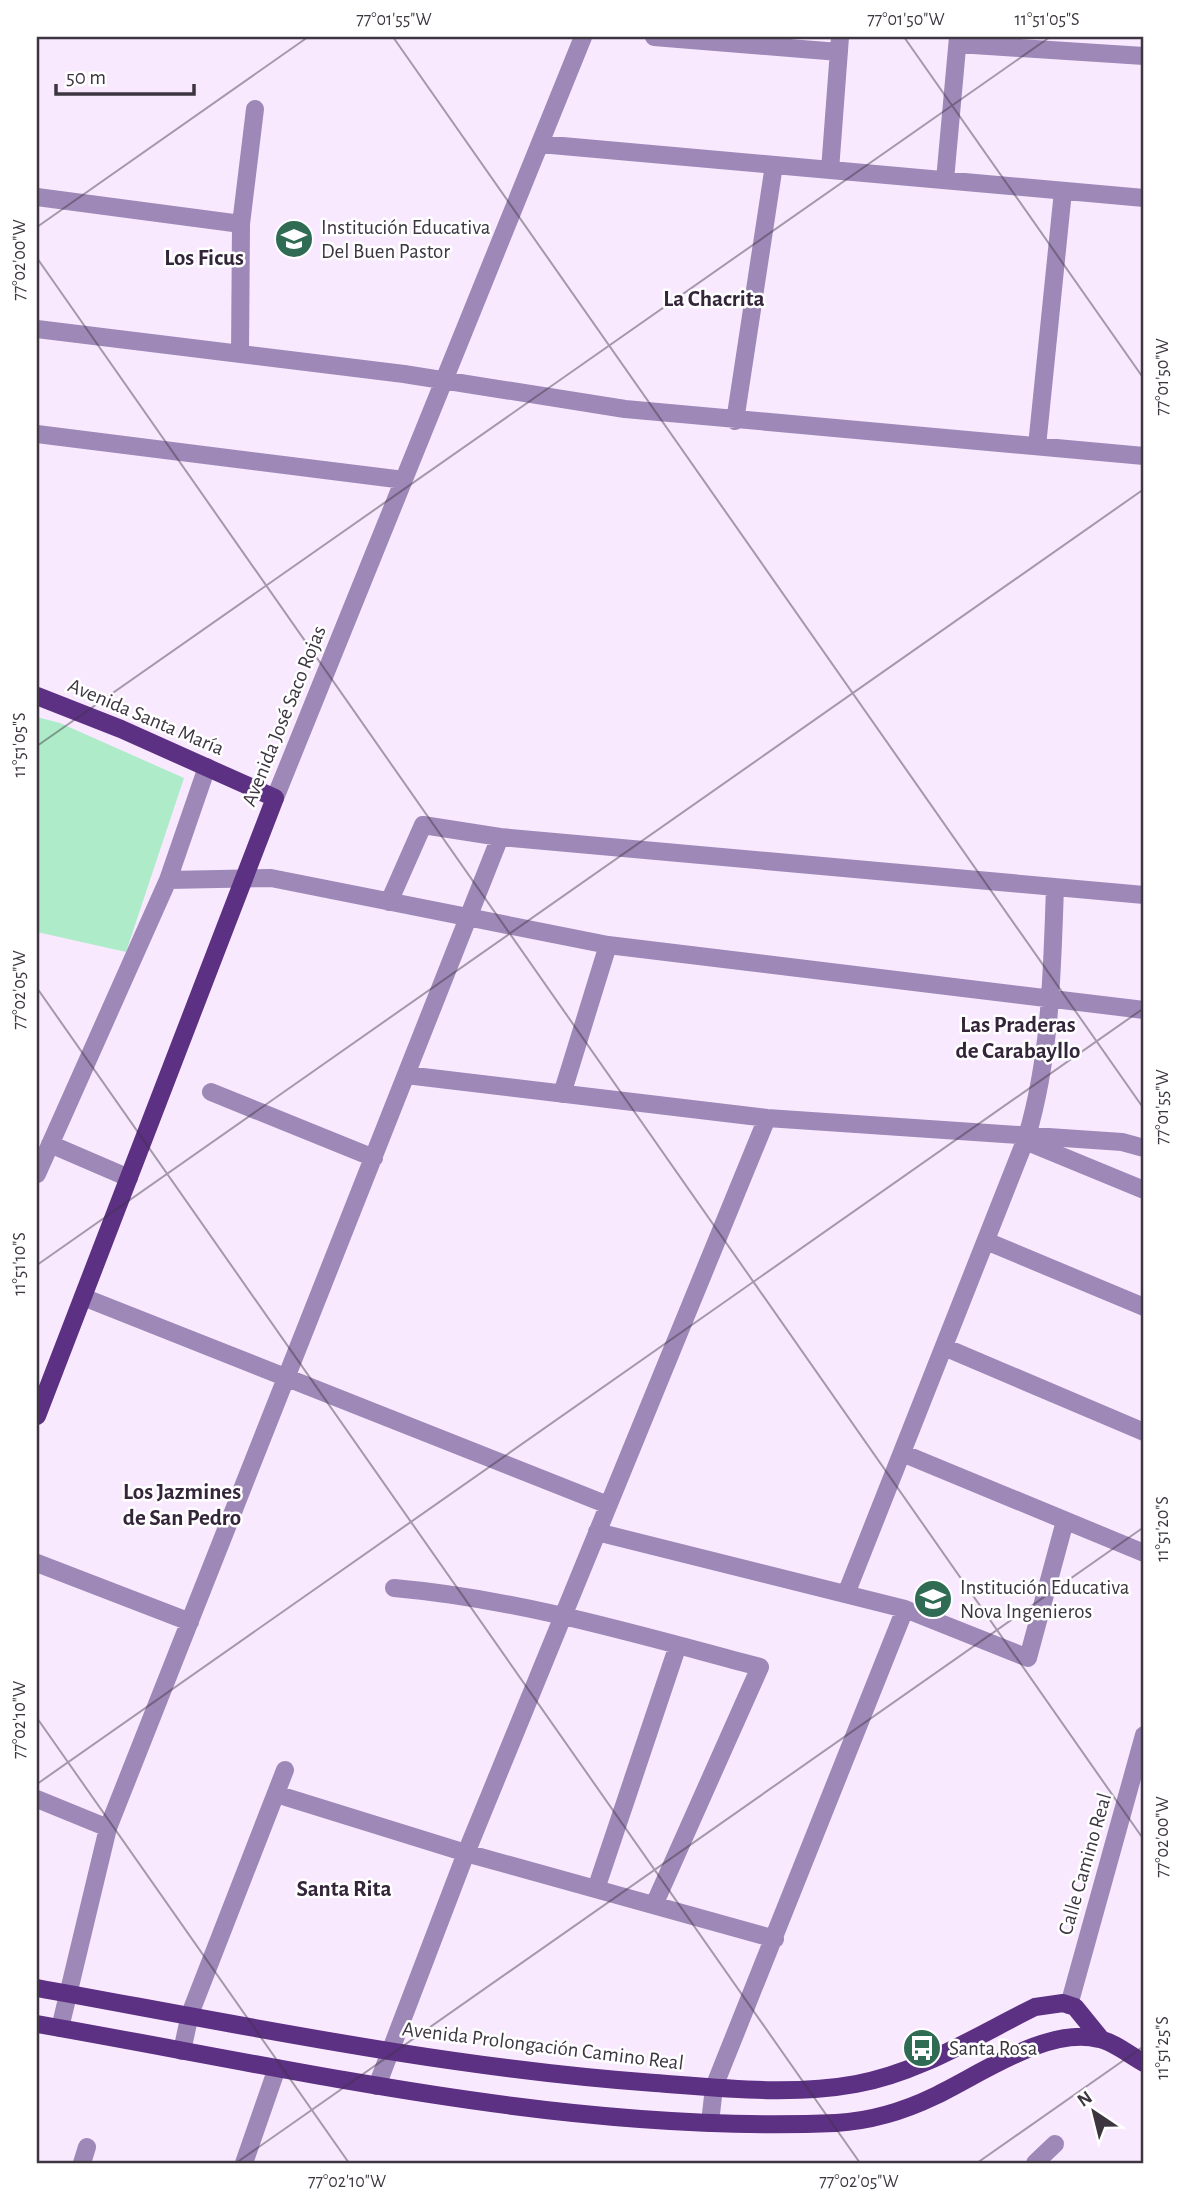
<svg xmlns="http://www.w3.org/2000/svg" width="1181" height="2200" font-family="'Alegreya Sans',sans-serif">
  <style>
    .green { fill: #aeebc9 }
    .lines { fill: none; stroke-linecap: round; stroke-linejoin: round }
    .minor { stroke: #9e88b7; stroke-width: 18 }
    .major { stroke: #5c3083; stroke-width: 18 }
    .ticks { fill: none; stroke: #3d3641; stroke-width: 2; stroke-opacity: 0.45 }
    .labels { text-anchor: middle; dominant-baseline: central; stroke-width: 5; stroke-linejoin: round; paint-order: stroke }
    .poi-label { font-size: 21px; fill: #3d3641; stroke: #fff; text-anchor: start }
    .street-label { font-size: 21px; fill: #3d3641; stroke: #fff }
    .neighbourhood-label { font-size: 23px; font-weight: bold; fill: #34253a; stroke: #fff }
    .neatline { fill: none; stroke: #3d3641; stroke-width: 2.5 }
    .ticks-label { font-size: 18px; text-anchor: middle; fill: #3d3641 }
  </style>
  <rect width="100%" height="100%" fill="#f9e9ff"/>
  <path class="green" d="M37,717L60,723L184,778L126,952L37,932Z"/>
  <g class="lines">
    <path class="minor" d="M654,37L839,52
      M958,44L1144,56
      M540,144L1144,198
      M830,170L840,37
      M945,180L958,37
      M37,197L241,224
      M37,329L404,374L625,409L1144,456
      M240,354L241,224L255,109
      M735,421L774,165
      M37,434L404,480
      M1037,446L1063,191
      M275,798L583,37
      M168,880L271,878L608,945L1144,1010
      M389,902L423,825L500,837L1144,895
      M406,1075L767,1118L1122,1142L1144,1148
      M211,1092L374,1158
      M562,1094L608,945
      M1025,1141L1144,1190
      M50,1144L129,1178
      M37,1174L168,880L207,767
      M986,1241L1144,1307
      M83,1297L608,1505
      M944,1347L1144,1432
      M902,1453L1144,1553
      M597,1532L905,1609L1028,1658L1065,1521
      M37,1563L190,1622
      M394,1588C519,1599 639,1635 760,1667L654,1905
      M846,1594L1027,1136C1051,1054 1052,971 1055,887
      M276,1794L466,1853L775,1939
      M37,1799L108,1828
      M596,1889L678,1645
      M1069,2005L1144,1735
      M60,2028L108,1828L500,837
      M182,2051L190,2014L285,1770
      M377,2086L466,1853L767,1118
      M710,2123L714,2087L905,1609
      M82,2163L87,2147
      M244,2163L277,2068
      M1035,2163L1055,2144"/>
    <path class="major" d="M37,696L121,729L275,798L37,1416
      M37,1988C241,2025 447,2068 655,2083C720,2088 791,2096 856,2084C919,2073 978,2035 1035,2007L1063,2003L1075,2007L1101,2039
      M37,2024C300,2070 567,2134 836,2123C870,2121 904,2111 935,2096C981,2074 1048,2026 1099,2039C1114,2042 1131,2056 1144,2063"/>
  </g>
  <path class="ticks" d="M393,37L1144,1109M904,37L1144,379M37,227L308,37M37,258L1144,1840M37,746L1050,37M37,988L860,2163M37,1265L1144,489M37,1718L349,2163M37,1784L1144,1008M236,2163L1144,1527M977,2163L1144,2046"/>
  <defs>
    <symbol id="school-disc" viewBox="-11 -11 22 22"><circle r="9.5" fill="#306b54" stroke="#fff"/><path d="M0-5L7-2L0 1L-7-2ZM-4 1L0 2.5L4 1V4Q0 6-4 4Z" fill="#fff"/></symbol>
    <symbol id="bus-disc" viewBox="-11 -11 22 22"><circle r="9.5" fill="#306b54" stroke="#fff"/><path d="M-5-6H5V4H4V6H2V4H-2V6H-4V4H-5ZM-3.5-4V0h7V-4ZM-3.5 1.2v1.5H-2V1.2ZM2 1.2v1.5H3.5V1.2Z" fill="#fff"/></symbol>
  </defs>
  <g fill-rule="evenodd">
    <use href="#school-disc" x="272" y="217" width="44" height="44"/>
    <use href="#school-disc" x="911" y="1577" width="44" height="44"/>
    <use href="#bus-disc" x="900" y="2026" width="44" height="44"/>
  </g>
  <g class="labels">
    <g class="poi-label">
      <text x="321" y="227">Institución Educativa<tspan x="321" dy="24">Del Buen Pastor</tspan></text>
      <text x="960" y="1587">Institución Educativa<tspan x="960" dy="24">Nova Ingenieros</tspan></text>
      <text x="949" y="2048">Santa Rosa</text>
    </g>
    <g class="street-label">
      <text transform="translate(284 716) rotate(-68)">Avenida José Saco Rojas</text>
      <text transform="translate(146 717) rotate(23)">Avenida Santa María</text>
      <text transform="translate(1085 1864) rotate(-74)">Calle Camino Real</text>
      <text transform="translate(543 2046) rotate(7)">Avenida Prolongación Camino Real</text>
    </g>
    <g class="neighbourhood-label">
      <text x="204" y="258">Los Ficus</text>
      <text x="714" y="299">La Chacrita</text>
      <text x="1018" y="1025">Las Praderas<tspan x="1018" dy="26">de Carabayllo</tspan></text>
      <text x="182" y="1492">Los Jazmines<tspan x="182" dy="26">de San Pedro</tspan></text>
      <text x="344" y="1889">Santa Rita</text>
    </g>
  </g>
  <rect width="1181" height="2200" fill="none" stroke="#ffffff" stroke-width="77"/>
  <g transform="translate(1094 2112) rotate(325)" stroke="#ffffff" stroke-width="5" paint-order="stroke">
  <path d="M0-5L12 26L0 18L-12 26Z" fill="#3d3641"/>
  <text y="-10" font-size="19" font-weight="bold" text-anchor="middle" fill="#3d3641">N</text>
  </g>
  <path d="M56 84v10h138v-10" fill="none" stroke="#3d3641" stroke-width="3.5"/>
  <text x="66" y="84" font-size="21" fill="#3d3641" stroke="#ffffff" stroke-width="5" paint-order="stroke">50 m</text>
  <rect x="38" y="38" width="1104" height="2124" class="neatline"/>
  <g class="ticks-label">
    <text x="394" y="25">77°01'55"W</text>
    <text x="906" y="25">77°01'50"W</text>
    <text x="1047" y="25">11°51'05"S</text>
    <text transform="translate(19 260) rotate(-90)" y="6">77°02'00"W</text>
    <text transform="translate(1162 377) rotate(-90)" y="6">77°01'50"W</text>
    <text transform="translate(19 745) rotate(-90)" y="6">11°51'05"S</text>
    <text transform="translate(19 990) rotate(-90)" y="6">77°02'05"W</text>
    <text transform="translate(1162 1107) rotate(-90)" y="6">77°01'55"W</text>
    <text transform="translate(19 1264) rotate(-90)" y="6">11°51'10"S</text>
    <text transform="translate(1162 1529) rotate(-90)" y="6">11°51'20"S</text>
    <text transform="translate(19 1720) rotate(-90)" y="6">77°02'10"W</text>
    <text transform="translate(1162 1837) rotate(-90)" y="6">77°02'00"W</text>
    <text transform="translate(1162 2048) rotate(-90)" y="6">11°51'25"S</text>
    <text x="347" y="2187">77°02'10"W</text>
    <text x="859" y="2187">77°02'05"W</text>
  </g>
</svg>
